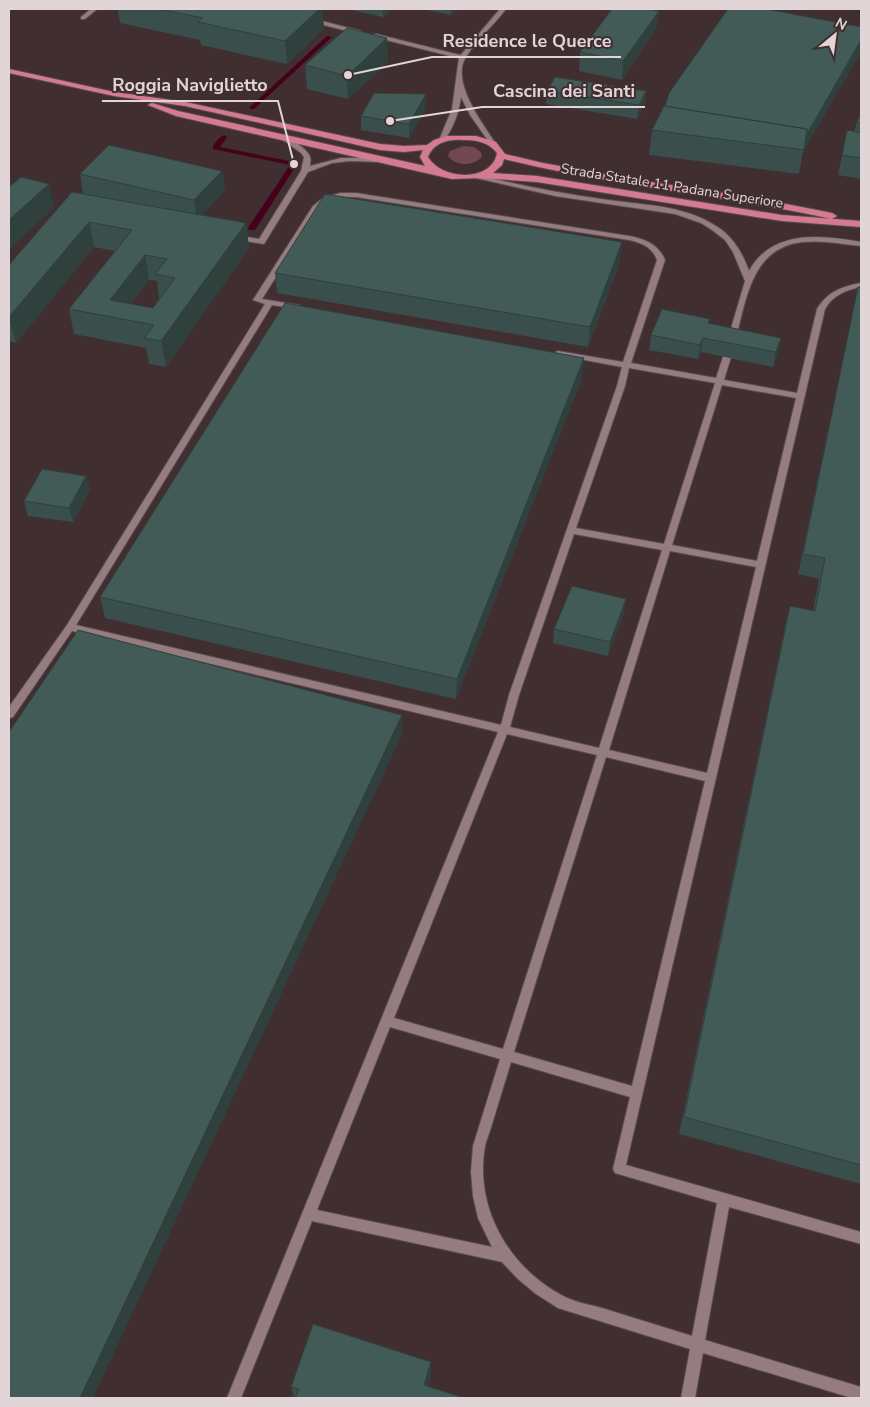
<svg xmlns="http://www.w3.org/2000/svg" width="870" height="1407" font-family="'Nunito Sans',sans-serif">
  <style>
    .green { fill: #724751 }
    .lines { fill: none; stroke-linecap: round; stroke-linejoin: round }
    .stream { fill: #45011b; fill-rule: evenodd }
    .service-casing { stroke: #5b4b4e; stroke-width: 2 }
    .minor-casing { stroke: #5b4b4e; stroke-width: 2 }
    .primary-casing { stroke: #5b4b4e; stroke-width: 2 }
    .service { fill: #947c81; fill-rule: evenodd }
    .minor { fill: #947c81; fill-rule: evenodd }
    .primary { fill: #d47b91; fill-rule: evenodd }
    .wall { fill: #3a4e4b; fill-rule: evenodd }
    .shaded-wall { fill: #2f403d }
    .building { fill: #435b57; stroke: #2f403d; fill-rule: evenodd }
    .labels { text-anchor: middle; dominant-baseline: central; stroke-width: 4; stroke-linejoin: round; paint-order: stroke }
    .far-street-label { font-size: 14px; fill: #e2d5d7; stroke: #412e31 }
    .leader { fill: none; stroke: #e2d5d7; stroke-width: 2 }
    .callout-dot { fill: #e2d5d7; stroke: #412e31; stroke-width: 2 }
    .callout-label { font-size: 18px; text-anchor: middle; font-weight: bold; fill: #e2d5d7; stroke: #412e31; stroke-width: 4; stroke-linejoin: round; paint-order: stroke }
  </style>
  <rect width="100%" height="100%" fill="#412e31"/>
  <path class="green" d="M463,146L474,147L481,152L482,157C473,166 456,167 448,156L450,151Z"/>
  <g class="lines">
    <path class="stream" d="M327,36L332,37L254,109H250V107Z
      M224,135L227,137L220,147L294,162L297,164L255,230H249L248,228L290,165L213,149C212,145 219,137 224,135Z"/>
    <defs>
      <path id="service" d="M91,9H97L85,19H81V17Z
        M310,18L361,31L362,32L359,34L308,21V19Z
        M376,34L464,56L465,57L462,59L374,37V35Z
        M279,135C286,134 309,150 310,157C311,158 310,165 310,166L341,158H379L382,160L379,162L350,161L332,163L308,172L264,244L232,239V235H235L259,239L301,171L304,157L301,153L279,137Z
        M473,174C515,184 558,193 601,199C639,205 682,204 716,226C733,236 743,254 749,271C772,229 821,235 861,242V246C842,244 823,240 803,242C751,247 746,301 735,342L731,344L727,342L745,281L733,252L725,240L712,230L701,223L675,214L555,196L471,177L469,176Z
        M340,193H356L629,236C645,239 658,244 665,260L631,363L716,378L723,357L727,355L731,357L724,380L797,393L817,309C827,292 843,286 861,283V287C846,290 833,295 825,309L626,1165L861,1232V1244L729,1207L705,1340L861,1387V1398H852L703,1353L695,1398H681L690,1349L558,1308L536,1294L518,1279L502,1262L312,1221L241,1398H227L498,732L72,631L13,717L9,718V707L67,625L265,304L253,300L313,206L323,198ZM340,197H356L629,240C642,243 652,247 657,260L623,362L558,351L554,353L558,355L622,367L617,386L509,695L501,725L76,625L272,305L298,309L302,307L298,305L262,299L320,207L328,201ZM629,368L715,383L664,544L576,528L625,386ZM722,385L796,398L757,561L672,545ZM574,534L662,550L599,748L510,727L519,695ZM670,551L756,567L707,773L609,750ZM507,734L597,755L503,1049L394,1018ZM606,757L705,781L632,1086L514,1052ZM390,1027L500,1059L473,1146L471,1172L473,1196L478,1218L492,1247L317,1210ZM511,1062L630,1097L613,1169L615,1173L717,1203L692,1336C663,1327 634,1318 605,1309C592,1305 577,1303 565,1297C510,1269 474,1209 485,1146C487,1138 491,1129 493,1121C499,1101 505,1082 511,1062Z"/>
      <path id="minor" d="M500,9H506C494,25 477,39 466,57C450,81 483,124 496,144L491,145L470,115L461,97C459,113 453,128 444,141H440L439,140L452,109L459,57Z"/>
      <path id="primary" d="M9,69L114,92L185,102L380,144L404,146L427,145L434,140L447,136H476L496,142L505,154L543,163L625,178L750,197L832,213L837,216L832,219C723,195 612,186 504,159L502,165L493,173L537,176L782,215L861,221V227L782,221L537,182L481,178L452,179L176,116L148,105L152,103L178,111L425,166L420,157L423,150L404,152L380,150L185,106L114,96L9,73ZM464,140C477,140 488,142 497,153C492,183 441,180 428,157C434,142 449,139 464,140Z"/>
    </defs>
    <use href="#service" class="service-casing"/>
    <use href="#minor" class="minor-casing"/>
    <use href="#primary" class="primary-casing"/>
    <use href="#service" class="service"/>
    <use href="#minor" class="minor"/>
    <use href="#primary" class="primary"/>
  </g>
  <path class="wall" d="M118,9H322L324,29L287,64L201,45L200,40L120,23Z
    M347,9H391L383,17Z
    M422,9H458L451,15Z
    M659,11L656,29L622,80L579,71L580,52Z
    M387,38L388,62L348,99L307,89L305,65Z
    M861,52L803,152L799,174L649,155L652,130Z
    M547,91H646L644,105L637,119L546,104Z
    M426,108L409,138L361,130V116Z
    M861,113V179L838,175L847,130L854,132L857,122Z
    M222,171L225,190L202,215L246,223L249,248L166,367L149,364L146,348L74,334L69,309L115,251L94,247L16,343L9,341V265L90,195L83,194L80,174ZM149,280L157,281L159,299L153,308L131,304Z
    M620,262L588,347L277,293L275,273Z
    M858,287H861V1184L679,1134L785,627L790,606L813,611L819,579L798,574Z
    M709,324L781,338L778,352L773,367L701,352L698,359L649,350L651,335Z
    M582,378L456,699L105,618L100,597Z
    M86,476L90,490L73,522L28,516L24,501Z
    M624,613L608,656L553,643L554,629Z
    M431,1362V1376L428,1387L464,1398H294L291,1387Z"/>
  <path class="shaded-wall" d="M319,9H322L324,29L287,64L285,41Z
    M383,9H391L383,17Z
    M451,9H458L451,15Z
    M659,11L656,29L622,80L623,61Z
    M387,38L388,62L348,99L347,76Z
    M861,40V52L803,152L806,134Z
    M646,91L644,105L637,119L639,105Z
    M426,94V108L409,138V124Z
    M222,171L225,190L197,220L194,200Z
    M49,184L54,208L9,250V220Z
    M89,222L94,247L16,343L9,317Z
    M246,223L249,248L166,367L161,341Z
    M622,242L620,262L588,347L590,327Z
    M145,255L149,280L120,319L110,300Z
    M703,338L701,352L698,359L700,345Z
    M781,338L778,352L773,367L776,352Z
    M584,358L582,378L456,699L457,679Z
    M86,476L90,490L73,522L69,508Z
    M626,599L624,613L608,656L610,642Z
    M402,715V735L93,1398H80Z
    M431,1362V1376L424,1398V1385Z"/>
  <path class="building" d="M158,9H319L285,41L198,22L203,18Z
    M612,9H647L659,11L623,61L580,52Z
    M728,9H766L861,27V40L807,134V129L665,106L669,93Z
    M347,28L387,38L347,76L305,65Z
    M555,77L646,91L639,105L547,91Z
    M374,93L426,94L409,124L361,116Z
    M664,106L807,129L804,150L652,130Z
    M861,113V123L857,122Z
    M847,130L861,133V158L842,155Z
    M109,145L222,171L194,200L80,174Z
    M21,177L49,184L9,220V187Z
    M72,192L246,223L161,341L144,338L154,325L69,309L132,230L89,222L9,317V265ZM145,255L167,259L155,274L175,278L153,308L110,300Z
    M325,194L622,242L590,327L275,273Z
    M858,287H861V1165L684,1117L790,606L815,611L825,558L803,554Z
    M285,303L584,358L457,679L100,597Z
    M662,309L710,319L708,323L781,338L776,352L703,338L700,345L651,335Z
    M42,469L86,476L69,508L24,501Z
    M572,586L626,599L610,642L554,629Z
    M78,630L402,715L80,1398H9V732Z
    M313,1324L431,1362L424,1385L464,1398H295L299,1389L291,1387Z"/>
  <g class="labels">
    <g class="far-street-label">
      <text transform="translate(672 186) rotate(9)">Strada Statale 11 Padana Superiore</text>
    </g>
  </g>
  <path class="leader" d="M348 75L432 57H621M294 164L278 101H102M390 121L482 107H645"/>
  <g class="callout-dot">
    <circle cx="348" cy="75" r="5"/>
    <circle cx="294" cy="164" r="5"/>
    <circle cx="390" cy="121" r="5"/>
  </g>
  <g class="callout-label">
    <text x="527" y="47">Residence le Querce</text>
    <text x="190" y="91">Roggia Naviglietto</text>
    <text x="564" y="97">Cascina dei Santi</text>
  </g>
  <rect width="870" height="1407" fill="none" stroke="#e2d5d7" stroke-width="20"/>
  <g transform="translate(835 35) rotate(29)" stroke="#412e31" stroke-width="4" paint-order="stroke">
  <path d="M0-4L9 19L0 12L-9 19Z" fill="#e2d5d7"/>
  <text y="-8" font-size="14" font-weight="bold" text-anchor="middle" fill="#e2d5d7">N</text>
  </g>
</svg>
